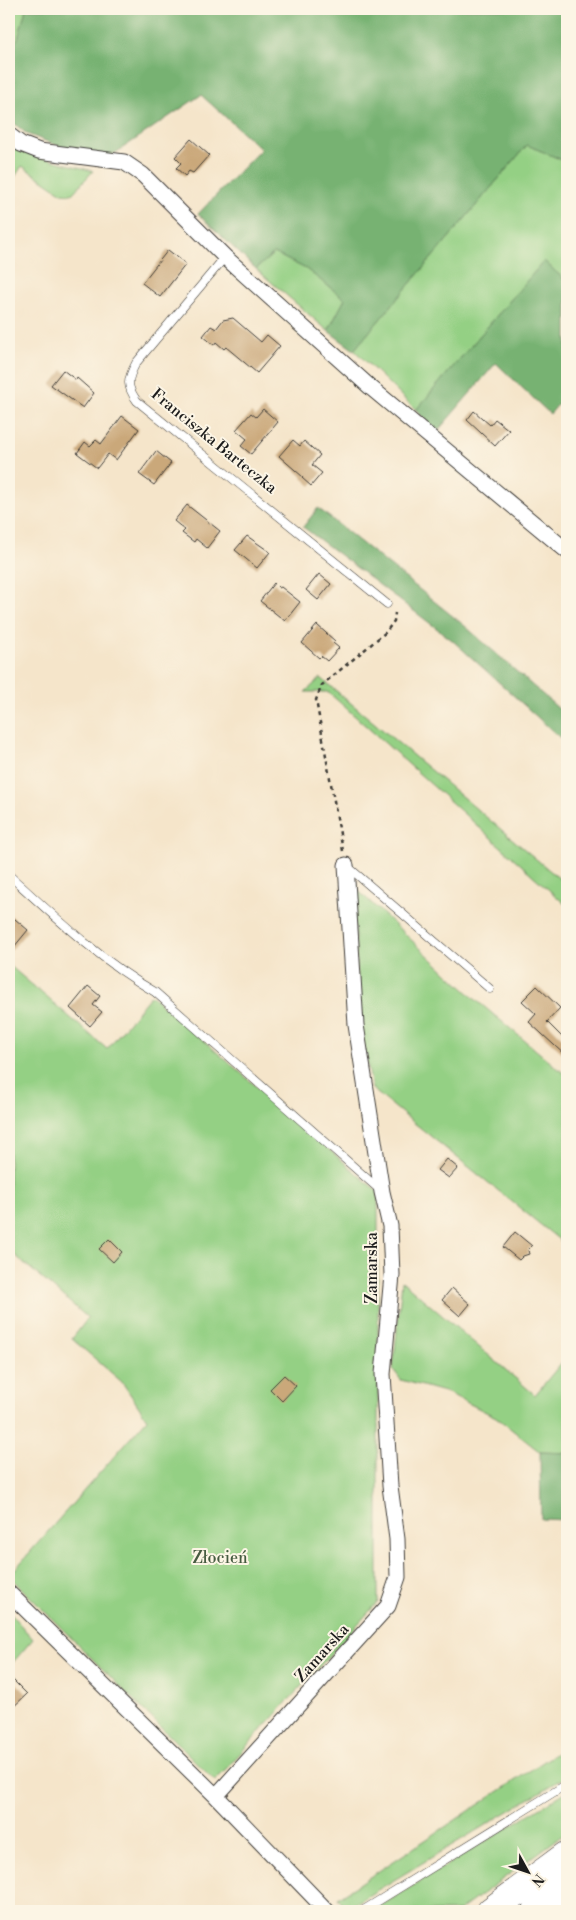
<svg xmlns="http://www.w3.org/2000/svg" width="576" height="1920" font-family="'Libre Bodoni',serif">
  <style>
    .green { fill: #94d084; stroke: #587650 }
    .forest { fill: #77b272; stroke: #4a6747 }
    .building { fill: #caa87a }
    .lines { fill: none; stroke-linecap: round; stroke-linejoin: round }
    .service-casing { stroke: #3d3a36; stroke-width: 9 }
    .minor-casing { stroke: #3d3a36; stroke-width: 17 }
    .motorway-casing { stroke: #3d3a36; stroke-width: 29 }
    .path { stroke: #3d3a36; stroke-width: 2.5; stroke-dasharray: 4 4; stroke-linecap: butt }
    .service { stroke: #fff; stroke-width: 8 }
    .minor { stroke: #fff; stroke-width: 15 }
    .motorway { stroke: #fff; stroke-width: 28 }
    .labels { text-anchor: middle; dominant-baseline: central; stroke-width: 4; stroke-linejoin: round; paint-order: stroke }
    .street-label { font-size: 16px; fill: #1c1c1c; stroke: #fcf5e5 }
    .park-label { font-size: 16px; fill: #465b40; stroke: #fcf5e5 }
  </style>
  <rect width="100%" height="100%" fill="#fcf5e5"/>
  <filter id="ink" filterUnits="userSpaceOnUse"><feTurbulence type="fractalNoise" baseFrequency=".02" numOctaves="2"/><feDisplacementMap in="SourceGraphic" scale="10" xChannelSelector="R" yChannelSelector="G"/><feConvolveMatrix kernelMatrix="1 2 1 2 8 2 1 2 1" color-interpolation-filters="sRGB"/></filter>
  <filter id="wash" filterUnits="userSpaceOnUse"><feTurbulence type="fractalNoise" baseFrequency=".0096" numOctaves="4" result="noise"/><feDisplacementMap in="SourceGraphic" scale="20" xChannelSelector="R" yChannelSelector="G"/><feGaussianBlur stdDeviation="1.12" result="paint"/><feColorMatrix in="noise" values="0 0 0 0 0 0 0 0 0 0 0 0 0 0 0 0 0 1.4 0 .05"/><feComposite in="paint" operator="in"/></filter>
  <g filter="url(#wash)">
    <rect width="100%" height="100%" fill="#f5e5ca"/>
    <path class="green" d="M9,9H26L18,39L9,48Z
      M9,141L22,152L93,171L72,194L62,193L22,166L9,186Z
      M527,145L567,162V282L544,261L416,410L354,350Z
      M274,253L306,269L345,299L328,331L256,269Z
      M321,678L567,885V906L328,692H305Z
      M352,885L475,999L567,1076V1246L372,1089L361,1028Z
      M9,965L107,1049L151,995L378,1192V1602L215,1781L9,1576L147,1419L122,1382L72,1339L88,1318L9,1250Z
      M402,1281L535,1395L567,1356V1453L540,1452L496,1417L448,1393L401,1380L393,1369Z
      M9,1612L33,1639L9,1667Z
      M567,1748V1776L346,1909L338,1898L558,1752Z
      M567,1791V1832L459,1911H372Z"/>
    <path class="forest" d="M26,9H567V162L527,145L354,350L328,331L345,299L306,269L274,253L256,269L198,214L261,149L201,95L111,156L61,147L27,134L9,119V48L18,39Z
      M544,261L567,282V394L550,414L496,363L436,433L416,410Z
      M318,508L465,626L567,716V744L452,640L303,527Z
      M540,1452L567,1453V1520L541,1519Z"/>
    <g id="blocks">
      <path class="building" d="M191,139L209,155L193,173L189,171L185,176L176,168L181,163L175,157Z
        M168,250L186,264L160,297L142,283Z
        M233,318L261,342L267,335L280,346L257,373L226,347L224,349L216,342L214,345L203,336L211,326L216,329L223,320Z
        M63,370L76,380L77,378L94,393L83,408L51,385Z
        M263,409L278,422L251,454L241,446L247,439L236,430L251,413L256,417Z
        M474,411L490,425L495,419L509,430L495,446L467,420Z
        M122,416L139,429L116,460L108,454L97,468L77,453L85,442L90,446L96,440L101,444Z
        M293,440L300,446L304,441L320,455L312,465L322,473L311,486L302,478L303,477L279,456Z
        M156,451L171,463L154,485L139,474Z
        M187,505L220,531L207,548L196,539L194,542L182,533L185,530L174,521Z
        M247,536L270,552L257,568L235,550Z
        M319,574L331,584L318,600L306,590Z
        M274,583L279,588L281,587L300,602L285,621L260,601Z
        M317,625L335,641L333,643L339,648L327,661L321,656L319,658L302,643Z
        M9,914L28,930L9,953Z
        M88,986L100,996L93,1005L102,1012L90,1026L70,1008Z
        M537,986L560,1008L547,1022L567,1042V1057L529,1022L536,1014L522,1001Z
        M447,1159L458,1168L449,1178L438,1170Z
        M515,1232L532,1246L528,1250L529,1254L523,1256L519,1260L503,1247Z
        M109,1239L122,1252L113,1262L99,1249Z
        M452,1288L470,1304L460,1316L442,1300Z
        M284,1375L296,1386L282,1401L270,1389Z
        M9,1676L27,1694L9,1711Z"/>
    </g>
  </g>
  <g filter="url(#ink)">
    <use href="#blocks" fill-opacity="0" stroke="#3d3a36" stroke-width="1"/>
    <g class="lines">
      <defs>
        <path id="service" d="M225,257L136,363C127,380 126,386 137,401L387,604
          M347,866L490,989
          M9,875C55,917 101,961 155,992L380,1190
          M362,1911L567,1784"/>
        <path id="minor" d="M9,135L21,144L39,151L124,162L143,175L225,257L370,387L567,551
          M9,1593L216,1796L327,1911
          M216,1796L388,1606L398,1577L397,1539L390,1486L383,1374L392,1275L390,1226L382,1192L356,1025L346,865"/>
        <path id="motorway" d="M491,1911L567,1855
          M536,1911L567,1888"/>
      </defs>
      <use href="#service" class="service-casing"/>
      <use href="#minor" class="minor-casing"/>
      <use href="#motorway" class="motorway-casing"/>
      <path class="path" d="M343,851L316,700L322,685L386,632L394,621L395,613"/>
      <use href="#service" class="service"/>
      <use href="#minor" class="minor"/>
      <use href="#motorway" class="motorway"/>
    </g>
  </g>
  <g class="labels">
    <g class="street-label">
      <text transform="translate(214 441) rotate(39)">Franciszka Barteczka</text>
      <text transform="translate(372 1268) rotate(-90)">Zamarska</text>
      <text transform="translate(322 1653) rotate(-48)">Zamarska</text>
    </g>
    <g class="park-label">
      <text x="220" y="1558">Złocień</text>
    </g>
  </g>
  <rect width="576" height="1920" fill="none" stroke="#fcf5e5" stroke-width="30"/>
  <g transform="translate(528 1872) rotate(130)" stroke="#fcf5e5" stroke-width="4" paint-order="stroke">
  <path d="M0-4L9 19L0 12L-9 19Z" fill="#1c1c1c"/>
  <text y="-8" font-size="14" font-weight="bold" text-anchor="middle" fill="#1c1c1c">N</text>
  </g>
</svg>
